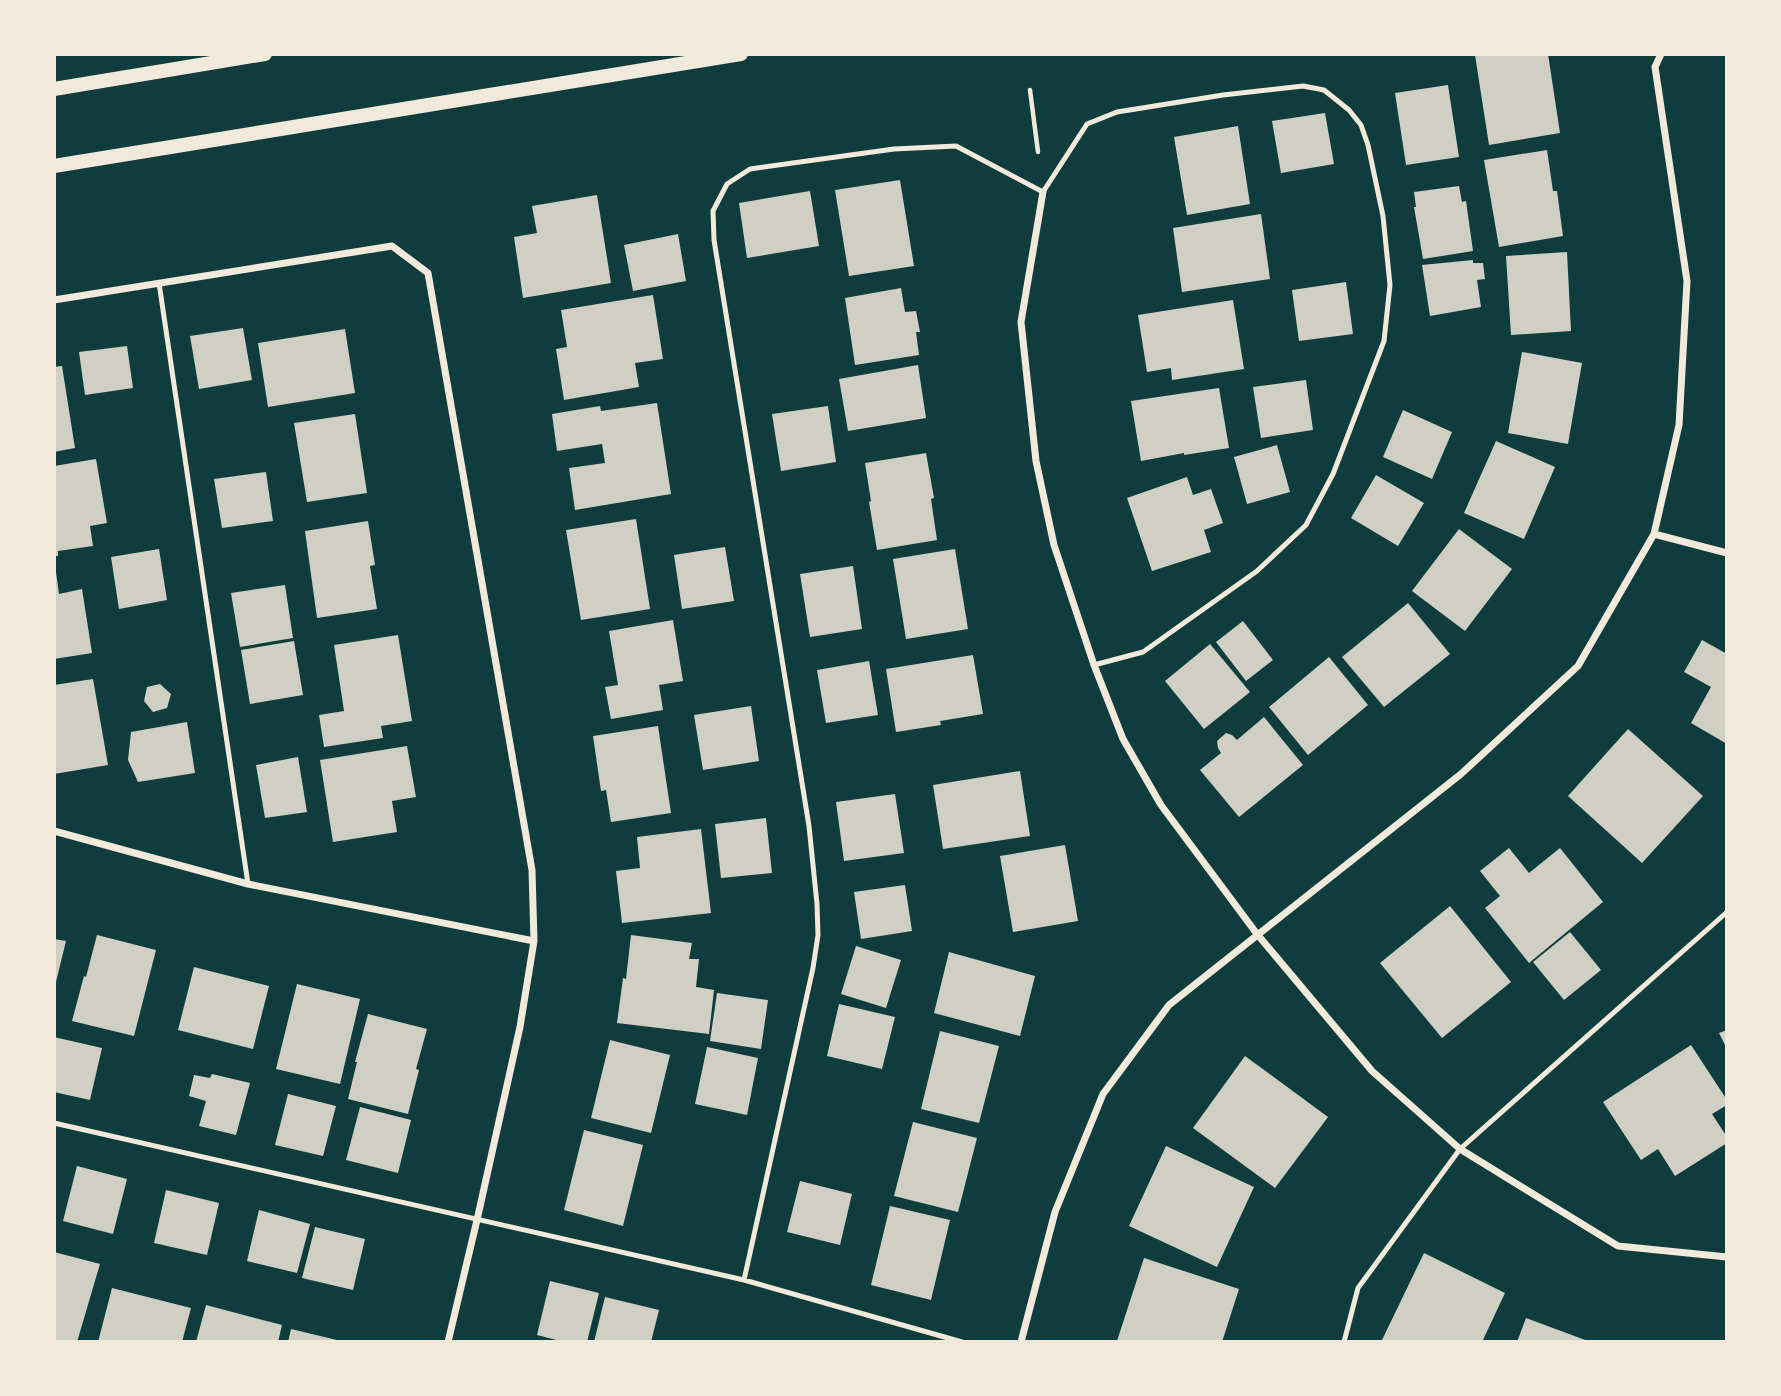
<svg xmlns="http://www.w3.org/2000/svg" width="1781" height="1396" font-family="'IBM Plex Sans',sans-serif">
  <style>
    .building { fill: #cfcfc3 }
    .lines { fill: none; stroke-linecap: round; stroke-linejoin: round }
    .path { stroke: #f1e9da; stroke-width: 4.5 }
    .service { stroke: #f1e9da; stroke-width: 5 }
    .minor { stroke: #f1e9da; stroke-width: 7 }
    .secondary { stroke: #f1e9da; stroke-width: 14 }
  </style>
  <rect width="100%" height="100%" fill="#0f3d3e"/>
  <path class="building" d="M1483,54H1548L1560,133L1489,145L1475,55Z
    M1448,85L1459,157L1406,165L1395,93Z
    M1325,113L1334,164L1281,173L1272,121Z
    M1238,126L1250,204L1187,215L1174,137Z
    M1547,150L1553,191H1557L1563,236L1499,247L1484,160Z
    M900,180L914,266L849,276L835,190Z
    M1459,186L1462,202L1466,201L1473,251L1423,259L1414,207H1416L1414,192Z
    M810,191L819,246L747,258L739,203Z
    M597,195L611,283L523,298L514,237L537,233L532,206Z
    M1261,214L1270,279L1182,292L1173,228Z
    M678,234L686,281L633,291L624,245Z
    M1567,252L1571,331L1511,335L1506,256Z
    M1473,260V263H1483L1485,279L1477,280L1481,307L1430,316L1422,265Z
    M1346,282L1353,334L1299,341L1292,290Z
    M901,288L905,312L916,311L920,332H916L919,355L855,365L845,298Z
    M653,295L663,359L635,363L639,387L564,400L556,349L567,347L561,310Z
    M1233,300L1244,369L1172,380L1171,368L1147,372L1138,315Z
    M243,328L252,380L199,389L190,336Z
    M345,329L355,393L268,407L258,343Z
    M127,346L133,388L85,395L79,352Z
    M1522,352L1582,363L1568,444L1508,433Z
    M918,365L926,418L848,431L839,379Z
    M62,366L75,448L54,452V367Z
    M1306,380L1313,430L1261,438L1253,387Z
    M1219,388L1229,448L1184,455V453L1141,461L1131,401Z
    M657,403L671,494L575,510L569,468L605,463L602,444L557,451L552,414L600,406L601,411Z
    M828,406L836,462L781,471L772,414Z
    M1403,410L1452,432L1432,479L1383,457Z
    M355,414L367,493L307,502L294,423Z
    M1496,441L1555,467L1524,539L1464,513Z
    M1277,445L1290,492L1247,504L1234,457Z
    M926,453L934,498L931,499L937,540L877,550L869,502L871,501L865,463Z
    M96,459L107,523L90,526L93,546L58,551V556H54V466Z
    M266,472L273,521L222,528L214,479Z
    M1376,475L1424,503L1398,546L1351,518Z
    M1187,477L1193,495L1211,489L1223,523L1204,530L1211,552L1152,571L1127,498Z
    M636,519L650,609L581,620L566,530Z
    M368,521L375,565L370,566L377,609L317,618L305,531Z
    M1459,529L1512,569L1465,631L1412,591Z
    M725,547L734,601L682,609L674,555Z
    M159,549L167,600L119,609L111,557Z
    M955,549L968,629L906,639L893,559Z
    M853,566L862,629L810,637L800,574Z
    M54,572H56L59,594L82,589L92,653L54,659Z
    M285,585L293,638L240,647L231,593Z
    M1408,603L1450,654L1384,707L1342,657Z
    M673,620L683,681L659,685L663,710L611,719L605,687L618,685L609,631Z
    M1243,621L1273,660L1246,681L1216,642Z
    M398,635L412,721L381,726L383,738L324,747L319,715L344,711L334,645Z
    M1702,640L1727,654V744L1691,723L1711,687L1684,672Z
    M294,641L303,695L250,704L241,650Z
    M1210,644L1250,692L1204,729L1165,681Z
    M973,655L983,714L940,721L941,725L896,732L886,669Z
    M1329,657L1368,705L1308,755L1269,707Z
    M869,661L878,715L826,723L817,670Z
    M93,679L108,765L54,774V685Z
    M160,684L171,694L167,708L153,712L144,701L147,687Z
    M751,706L759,761L703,770L694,715Z
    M1264,717L1303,765L1239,817L1200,770L1221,753L1218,748L1217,741L1226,733L1232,735L1237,740Z
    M187,722L195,773L138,782L128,760L131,732Z
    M658,726L671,813L611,822L606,790L601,791L593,736Z
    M1628,729L1703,796L1642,863L1568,796Z
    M407,746L416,797L392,801L397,832L333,842L320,760Z
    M298,757L307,812L265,818L256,765Z
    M1020,771L1030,836L943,849L933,785Z
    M895,794L904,853L844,861L836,802Z
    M766,818L772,873L721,878L715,824Z
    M701,829L711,913L622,923L616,871L640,868L637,837Z
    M1065,845L1078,921L1013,932L1000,856Z
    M1509,848L1529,873L1560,848L1603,902L1529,963L1485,908L1500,896L1480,871Z
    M905,885L912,931L861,939L854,892Z
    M1450,906L1511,982L1442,1038L1380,963Z
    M1570,932L1601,970L1564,1000L1533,962Z
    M97,935L156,950L134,1036L72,1021L84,976L86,977Z
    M631,935L692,943L689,959H699L696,987L714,990L709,1034L617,1023L623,978L626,979Z
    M54,939L66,941L55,986H54Z
    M856,946L901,960L886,1008L841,994Z
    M949,952L1035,976L1020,1036L934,1013Z
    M194,967L269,986L253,1049L178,1030Z
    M297,984L360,999L340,1084L276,1069Z
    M717,993L768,1000L761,1049L710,1041Z
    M839,1004L895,1017L882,1069L827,1056Z
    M368,1014L427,1029L416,1069L419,1070L408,1114L348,1099L357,1062H355Z
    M1727,1030V1049L1719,1033Z
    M940,1031L999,1046L979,1123L921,1109Z
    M54,1037L102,1048L90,1100L54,1092Z
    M610,1040L670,1055L651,1133L591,1118Z
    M1691,1045L1727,1100V1105L1712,1114L1727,1137V1143L1675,1176L1658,1149L1641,1160L1603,1102Z
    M707,1047L758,1058L747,1115L695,1104Z
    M1245,1056L1328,1117L1275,1188L1193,1128Z
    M212,1074L250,1083L236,1135L199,1126L206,1101L189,1096L194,1075L210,1078Z
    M288,1094L336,1106L323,1156L275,1145Z
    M360,1107L411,1120L398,1173L346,1160Z
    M913,1122L977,1138L958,1212L894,1196Z
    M584,1130L643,1145L623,1226L564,1210Z
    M1166,1146L1254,1187L1217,1267L1129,1226Z
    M77,1166L127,1179L113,1234L63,1221Z
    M800,1181L852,1194L840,1245L787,1232Z
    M166,1190L219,1203L207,1255L154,1243Z
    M890,1206L950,1220L931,1300L871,1285Z
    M259,1210L310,1224L297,1273L247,1261Z
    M315,1227L365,1239L353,1290L302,1278Z
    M54,1252L100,1264L77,1342H54Z
    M1424,1253L1505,1293L1482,1342H1385L1382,1340Z
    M1144,1258L1239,1289L1222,1342L1117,1341Z
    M550,1281L599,1293L587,1342H564L537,1335Z
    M112,1288L191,1308L182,1342H98Z
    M605,1297L659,1310L651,1342H594Z
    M206,1305L282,1325L278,1342H196Z
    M1526,1318L1588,1341V1342H1517Z
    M291,1329L341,1341V1342H288Z"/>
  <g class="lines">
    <path class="path" d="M1030,90L1038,152"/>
    <path class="service" d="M159,283L248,884
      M54,1123L744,1280L962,1342
      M744,1280L813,968L818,935L817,904L809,826L714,240L713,211L727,184L750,169L894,149L956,146L1043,192L1087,124L1117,112L1223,95L1303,86L1324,90L1349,110L1361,125L1368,145L1383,216L1390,285L1384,341L1333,474L1306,525L1257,571L1143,652L1094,665
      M1344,1342L1358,1288L1460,1149L1727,912"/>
    <path class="minor" d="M1043,192L1021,322L1036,461L1054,545L1094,665L1123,739L1161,805L1257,934L1372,1071L1460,1149L1618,1246L1727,1257
      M54,300L392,246L428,273L532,870L534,941L520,1027L477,1220L448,1342
      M1654,534L1727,553
      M54,831L248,884L534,941
      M1021,1342L1055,1212L1103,1094L1169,1005L1461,774L1578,666L1654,534L1679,425L1687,281L1655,67L1661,54"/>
    <path class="secondary" d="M54,89L265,54
      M54,166L741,54"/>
  </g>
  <rect width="1781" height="1396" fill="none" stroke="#f1e9da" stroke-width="112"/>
</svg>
